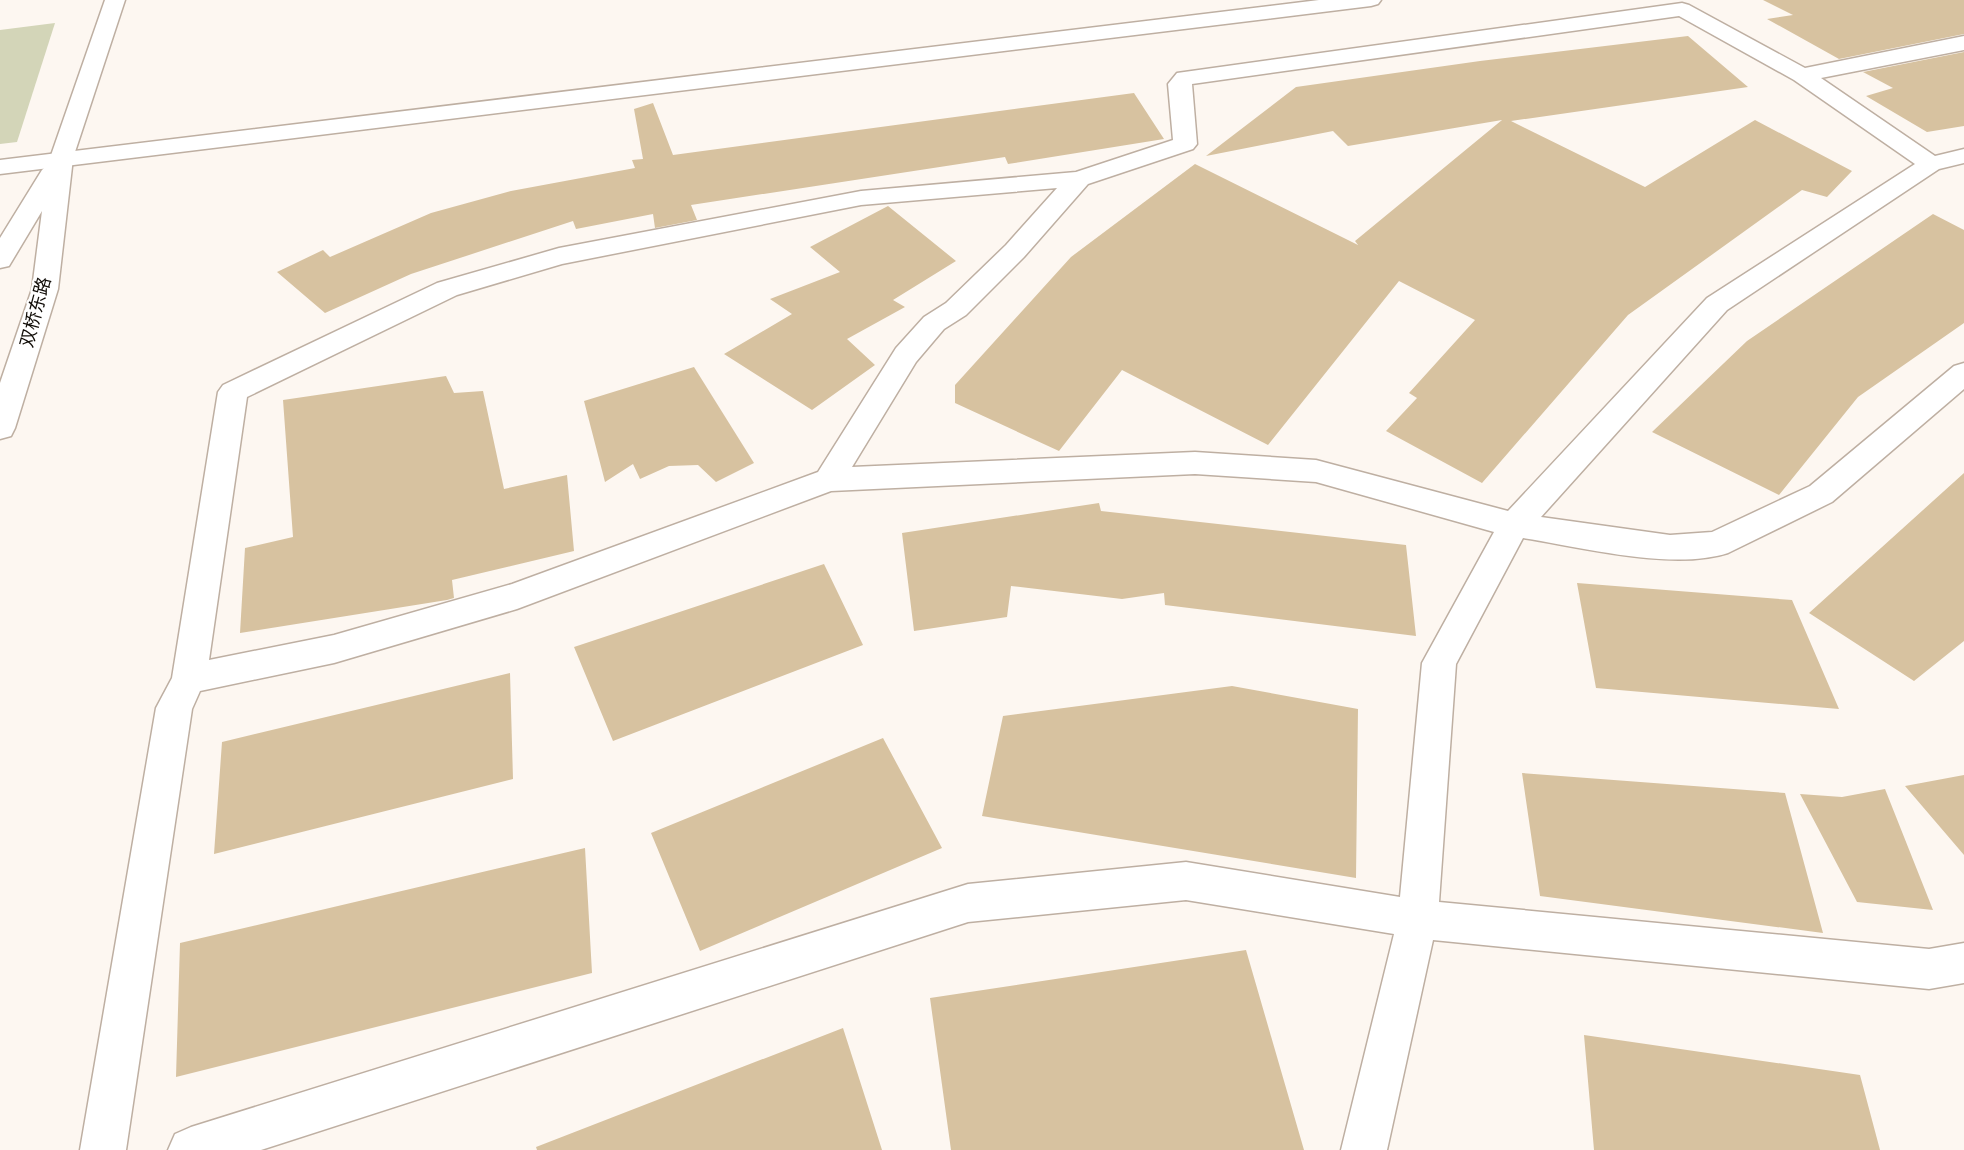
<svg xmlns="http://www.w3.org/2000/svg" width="1964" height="1150" font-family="'Roboto Condensed','Noto Sans SC',sans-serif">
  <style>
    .green { fill: #d3d5b8 }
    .building { fill: #d7c2a0 }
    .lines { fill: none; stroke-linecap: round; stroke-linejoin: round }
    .street-casing { stroke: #beafa2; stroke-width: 3 }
    .secondary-casing { stroke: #beafa2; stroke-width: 3 }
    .street { fill: #fff; fill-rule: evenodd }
    .secondary { fill: #fff; fill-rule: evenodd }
    .labels { text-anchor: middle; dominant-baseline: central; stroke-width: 4.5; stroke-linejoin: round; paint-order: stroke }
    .street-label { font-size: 18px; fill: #100c07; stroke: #fff }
  </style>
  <rect width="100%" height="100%" fill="#fdf7f1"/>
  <path class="green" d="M55,23L17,142L0,144V30Z"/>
  <path class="building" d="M1763,0H1964V34L1839,59L1767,19L1793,15Z
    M1688,36L1748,87L1511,121L1645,187L1755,120L1852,171L1827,197L1802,190L1628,315L1482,483L1386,431L1417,398L1409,393L1475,320L1399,281L1268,445L1122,370L1059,451L955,403V385L1071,257L1195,164L1358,245L1355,241L1502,120L1348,146L1333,131L1206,156L1296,87L1480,61Z
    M1964,52V126L1927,132L1866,96L1893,88L1863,72Z
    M1134,93L1164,139L1008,164L1005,157L691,205L697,220L655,228L653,214L576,229L573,221L411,274L325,313L277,272L323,250L330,257L431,213L511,191L635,168L632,160L643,159L634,109L653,103L673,155Z
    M888,206L956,261L893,300L905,307L847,339L875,365L812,410L724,354L792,314L770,299L840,272L810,247Z
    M1933,214L1964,230V323L1858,397L1779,495L1652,432L1747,341Z
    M694,367L754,463L716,482L698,465L669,466L640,479L633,464L605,482L584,401Z
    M446,376L454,393L483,391L504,489L567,475L574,551L452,580L454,598L447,600L240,633L245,548L293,537L283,400Z
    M1964,473V641L1914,681L1809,613Z
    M1099,503L1101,511L1406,545L1416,636L1165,605L1164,593L1122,599L1011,586L1007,617L914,631L902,533Z
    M824,564L863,645L613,741L574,647Z
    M1577,583L1792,600L1839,709L1596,688Z
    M510,673L513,779L214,854L222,742Z
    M1232,686L1358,709L1356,878L982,816L1003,716Z
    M883,738L942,848L700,951L651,833Z
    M1522,773L1785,793L1823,933L1540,896Z
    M1964,775V855L1905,786Z
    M1885,789L1933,910L1857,902L1800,794L1842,797Z
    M585,848L592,973L176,1077L180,943Z
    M1246,950L1304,1150H951L930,998Z
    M843,1028L882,1150H537L536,1147Z
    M1584,1035L1860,1075L1880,1150H1594Z"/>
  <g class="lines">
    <defs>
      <path id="street" d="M1319,0H1381L1378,4L1371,6L0,174V160Z
        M1682,3L1689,5L1805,68L1964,36V50L1821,78L1935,156L1964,149V163L1939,169L1727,310L1541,517L1670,535L1712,532L1810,486L1954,366L1964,363V389L1832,502L1728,553C1673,571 1581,547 1523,538L1456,664L1439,902L1929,949L1964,943V983L1929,989L1433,940L1387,1150H1341L1394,934L1186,900L968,922L261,1150H168L175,1134L191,1127L968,884L1186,862L1400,897L1422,663L1494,532L1316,482L1195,474L831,491L517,609L334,663L200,691L192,709L126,1150H80L156,708L172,678L218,392L223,385L437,283L559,248L861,191L1076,172L1173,140L1168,84L1177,73ZM1679,16L1794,80L1915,164L1707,298L1508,511L1316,460L1195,452L852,467L916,362L944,329L966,315L1024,257L1088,184L1193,149L1197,144L1192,84ZM1057,188L1006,245L946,303L924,317L896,348L818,472L512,584L334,635L209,660L247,397L457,295L562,264L861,205Z"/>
      <path id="secondary" d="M105,0H125L73,158L58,289L15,428L11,436L0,439V383L32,289L42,211L9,266L0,268V238L42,170L48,164Z"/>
    </defs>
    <use href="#street" class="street-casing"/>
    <use href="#secondary" class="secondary-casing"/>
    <use href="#street" class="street"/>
    <use href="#secondary" class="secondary"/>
  </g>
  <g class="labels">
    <g class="street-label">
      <text transform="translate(35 312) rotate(-75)">双桥东路</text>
    </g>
  </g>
</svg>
